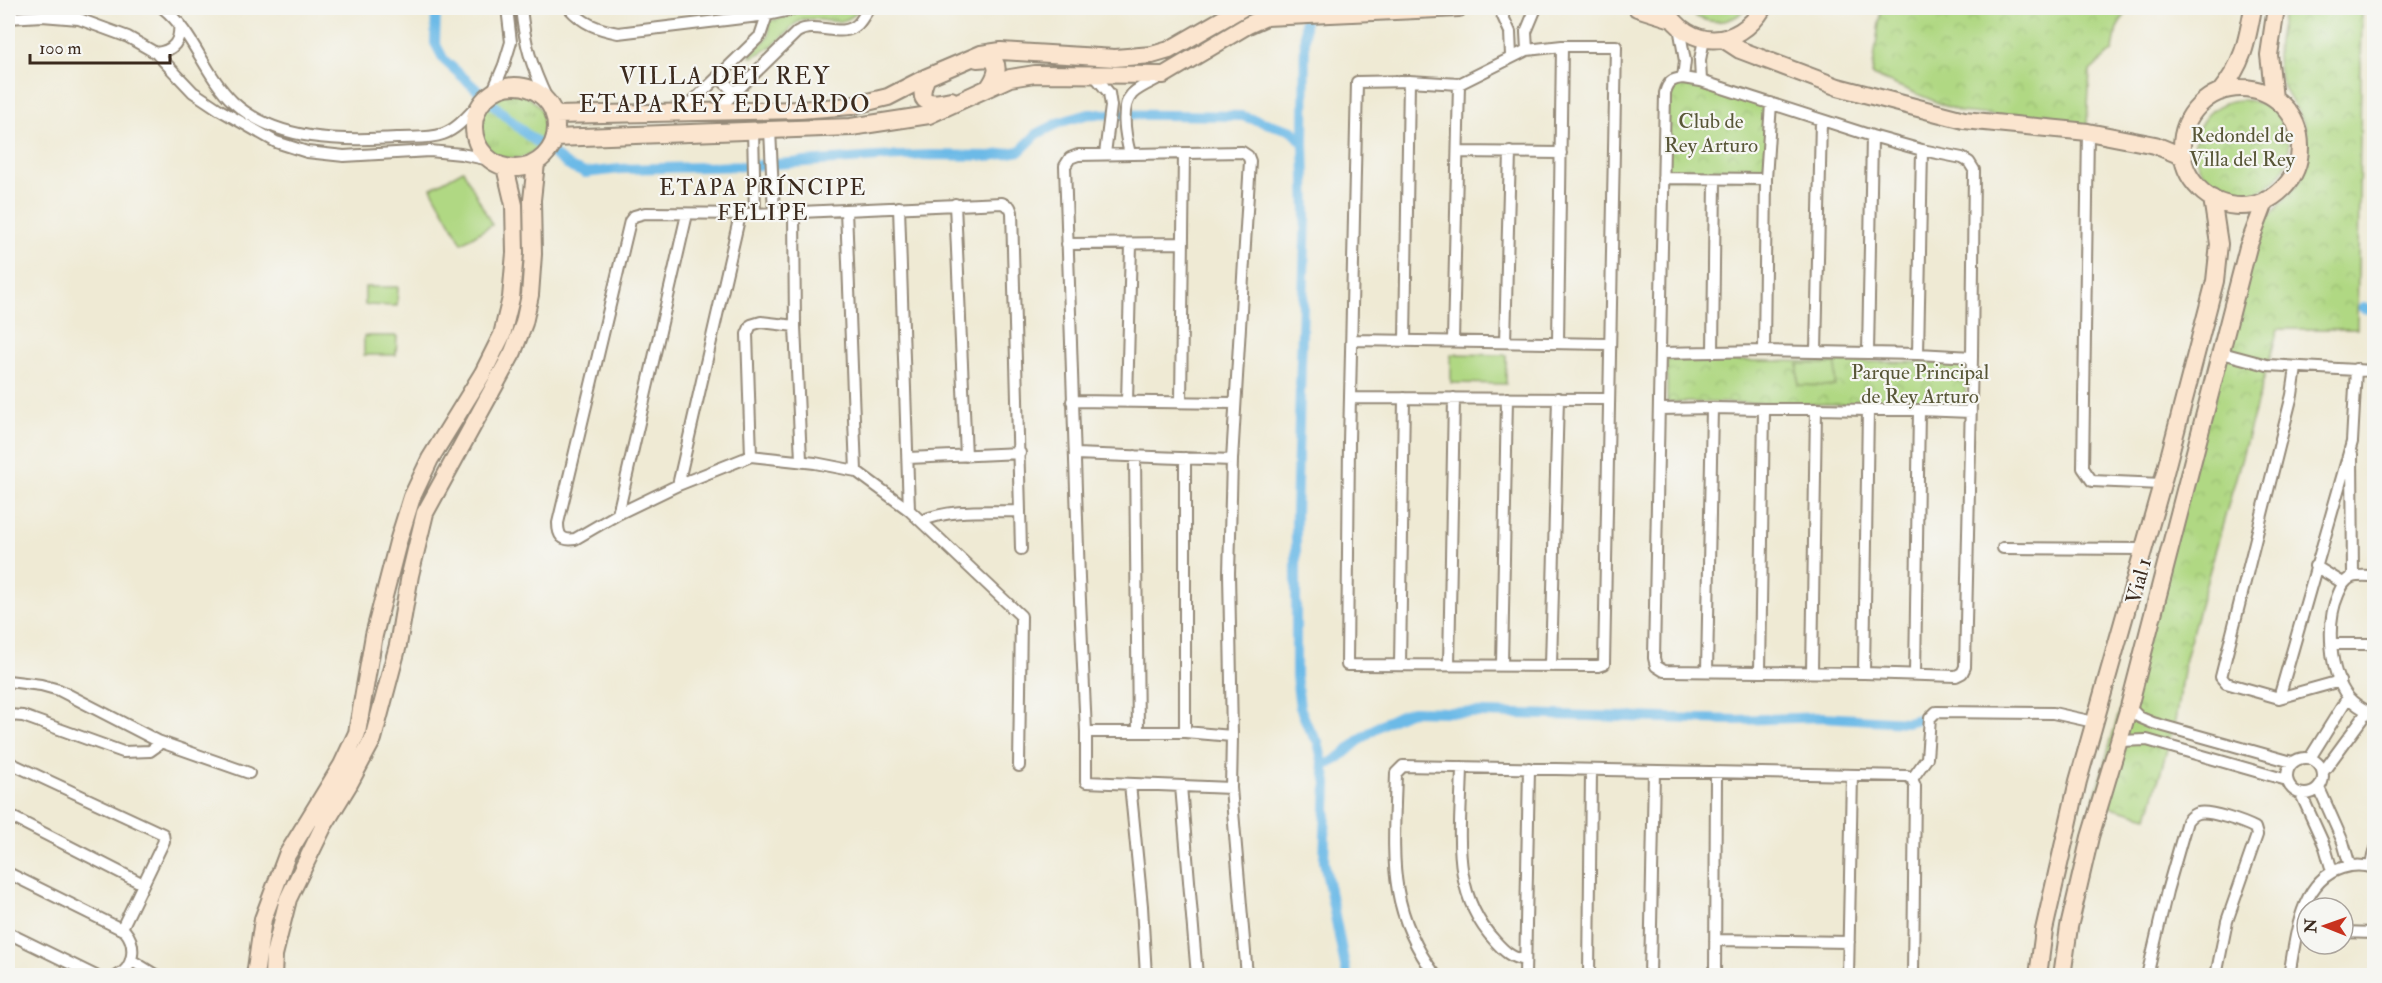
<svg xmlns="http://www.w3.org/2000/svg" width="2382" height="983" font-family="'IM FELL Double Pica',serif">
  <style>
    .grass { fill: url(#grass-tufts); stroke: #768150; stroke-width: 1.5 }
    .park { fill: url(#park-crowns); stroke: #768150; stroke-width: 1.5 }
    .garden { fill: #b0d883; stroke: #768150; stroke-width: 1.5 }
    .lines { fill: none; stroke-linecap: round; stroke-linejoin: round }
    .canal { stroke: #6cbae7; stroke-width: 10 }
    .street-casing { stroke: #958a79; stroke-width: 14 }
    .secondary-casing { stroke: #958a79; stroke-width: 20 }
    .street { stroke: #fff; stroke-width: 10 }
    .secondary { stroke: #fbe5cf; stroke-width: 16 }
    .labels { text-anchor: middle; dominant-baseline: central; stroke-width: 4.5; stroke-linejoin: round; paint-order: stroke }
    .park-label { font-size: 21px; fill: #585637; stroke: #f6f6f2 }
    .street-label { font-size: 21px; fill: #3b2a1e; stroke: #f6f6f2 }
    .neighbourhood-label { font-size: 22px; letter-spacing: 1.5px; fill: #3b2a1e; stroke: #f6f6f2 }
    .quarter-label { font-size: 24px; letter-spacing: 1.5px; fill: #3b2a1e; stroke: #f6f6f2 }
  </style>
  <defs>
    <pattern id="grass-tufts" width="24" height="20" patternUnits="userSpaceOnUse" patternTransform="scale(1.5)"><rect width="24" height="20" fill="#b0d883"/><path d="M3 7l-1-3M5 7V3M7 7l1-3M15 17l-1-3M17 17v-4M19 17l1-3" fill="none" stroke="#98ba71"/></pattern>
    <pattern id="park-crowns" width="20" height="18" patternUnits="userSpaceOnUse" patternTransform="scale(1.5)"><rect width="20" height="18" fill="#b0d883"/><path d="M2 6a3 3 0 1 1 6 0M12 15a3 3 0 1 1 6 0" fill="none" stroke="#98ba71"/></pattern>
  </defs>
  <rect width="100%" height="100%" fill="#f6f6f2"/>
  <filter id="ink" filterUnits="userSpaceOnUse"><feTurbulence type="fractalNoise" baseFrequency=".0167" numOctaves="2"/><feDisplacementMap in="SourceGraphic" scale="12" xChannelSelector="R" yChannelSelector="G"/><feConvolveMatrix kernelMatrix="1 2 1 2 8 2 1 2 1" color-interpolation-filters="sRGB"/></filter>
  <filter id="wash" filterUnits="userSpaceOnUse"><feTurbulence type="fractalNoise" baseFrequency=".008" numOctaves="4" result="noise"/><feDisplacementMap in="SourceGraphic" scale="24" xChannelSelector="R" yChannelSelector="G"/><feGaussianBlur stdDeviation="1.35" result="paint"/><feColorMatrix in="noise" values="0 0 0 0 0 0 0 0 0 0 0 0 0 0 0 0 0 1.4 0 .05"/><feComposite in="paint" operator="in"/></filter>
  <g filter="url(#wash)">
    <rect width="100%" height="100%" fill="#efead4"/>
    <path class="grass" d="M479 126a33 33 0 1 1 66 0a33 33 0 1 1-66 0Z"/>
    <path class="park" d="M790,8H861C838,36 817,10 796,23C793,25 790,30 787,33C778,42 764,52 752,57L750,55L769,36V21L790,16Z
      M1685,8H1746C1730,27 1701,25 1685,8Z
      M1881,8H2129L2117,28L2113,50L2090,71L2087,125L1960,112L1872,75Z
      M2285,8H2362L2357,329H2278L2185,658L2175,721L2148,817L2093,802L2261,226C2270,214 2298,187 2303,176C2305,171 2305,163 2306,158C2315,115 2286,107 2279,72C2274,51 2280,28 2285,8Z
      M1673,79L1771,103L1766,179L1663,178L1665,93Z
      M2195 147a47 47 0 1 1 94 0a47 47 0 1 1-94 0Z
      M1667,360L1966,363L1965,406L1667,402Z"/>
    <path class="garden" d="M463,170L492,225L462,243L431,188Z
      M365,287H398L397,306L365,305Z
      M364,336H397L396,355H364Z
      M1451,354L1506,355V384L1451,383Z
      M1798,364H1836L1835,386L1798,385Z"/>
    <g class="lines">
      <path class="canal" d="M436,8L435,43L444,60L526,134L572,168L585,173L620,169L746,166L878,157L930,155L991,156L1020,151L1037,134L1061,122L1089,114L1242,116L1293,131L1304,144L1306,212L1296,512V676L1300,707L1308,727L1318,742L1327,783L1324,861L1347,976
        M1304,144L1305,9
        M2363,308L2374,310
        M1323,766C1340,760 1348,749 1362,738C1377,726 1393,717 1412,711L1737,720L1822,717L1906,722L1919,719"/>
    </g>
  </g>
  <g filter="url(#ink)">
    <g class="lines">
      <defs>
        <path id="street" d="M163,8C194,33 204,74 233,102C276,142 343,141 397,138C412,137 429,139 443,134C458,129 470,113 481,102
          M521,8C525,45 531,65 547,99
          M569,8C583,24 598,29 618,33L767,15L790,10V8
          M1499,8L1510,32L1511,56
          M8,18L42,16L79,19L128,37L156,53L193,92L220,110L276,142L307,152L344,156L430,151L461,154L490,160
          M1679,27L1685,61L1683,78
          M1562,46H1616L1604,664L1598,666L1347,665L1349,442L1357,82L1409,81L1459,84L1527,50Z
          M1527,50L1526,32L1536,8
          M156,53C174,51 181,41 179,23
          M1094,75L1109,93L1111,106L1105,154
          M718,76L734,92
          M1683,78L1701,81L1872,136L1922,150L1962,158L1969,162L1974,170L1972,357L1965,667L1962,673L1956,676L1864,673L1664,671L1656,666L1654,658L1665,93C1668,82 1672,79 1683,78Z
          M1701,81L1700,60L1704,39
          M493,91L504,65L511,42L507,8
          M683,111L760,36L767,15
          M716,111L797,32C816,20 841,40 858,24C862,20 866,12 869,8
          M770,130L774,213
          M753,131L755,214
          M2088,132L2083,468L2092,481L2162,484
          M1242,152L1248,156L1250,161L1232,460L1229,573L1232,736L1185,732H1086L1079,578L1065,166L1070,158L1078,155Z
          M1458,152L1561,153
          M1130,154C1126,138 1119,108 1132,94C1139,87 1152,82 1161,77
          M1663,178L1766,179L1771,103
          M955,204L966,456
          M899,207L909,510
          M846,210L856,471
          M794,212L795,326L801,460
          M1067,244L1181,243
          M1352,340L1609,344
          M1405,341L1409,81
          M1453,341L1459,84
          M1505,342L1510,152
          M1558,343L1562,46
          M1764,351L1816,352L1821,120
          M1713,352L1764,351L1766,179
          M1816,352L1868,353L1872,136
          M1661,353L1713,352L1715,179
          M1868,353L1918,354L1922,150
          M2222,353L2267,365L2374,371
          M1918,354L1972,357
          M2296,368L2292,395L2221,677L2226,683L2279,698L2340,681
          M1350,398L1608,399
          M1072,401L1235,403
          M1127,402L1131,244
          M1181,402L1184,153
          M1660,409L1712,408
          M1075,454L1232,460
          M2352,454L2353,576
          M751,456L747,334L751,325L761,322L795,326
          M1135,456L1138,731
          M908,458L1020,453
          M1185,458V732
          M678,485L740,215
          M618,514L687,214
          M921,521C952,508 988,512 1020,511
          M2003,548L2144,549
          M2315,566L2343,583
          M2374,576C2368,576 2358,575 2352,577C2344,580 2341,588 2338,595C2326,622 2329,672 2348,697C2354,704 2366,711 2374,715
          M2331,644H2374
          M1400,665L1404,398
          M1449,665L1454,398
          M1502,665L1507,398
          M1551,665L1558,398
          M1707,671L1712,408L1764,409
          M1760,672L1764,409H1816
          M1812,672L1816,409L1868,410
          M1864,673L1868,410H1919
          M1915,674L1919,410L1971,412
          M8,681L41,685L59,690L158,741L249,773
          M2279,698L2352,442L2356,369
          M2129,707L2139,717L2153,723L2292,762
          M8,715L23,716L123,752L150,751L157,746L158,741
          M1086,732V782L1231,788L1232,736
          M2119,741L2147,740L2287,780
          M2287 776a18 18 0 1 1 36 0a18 18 0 1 1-36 0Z
          M2310,758L2348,697
          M8,762L163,834L164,841L122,928
          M1019,766L1021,616L909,510L856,471L815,463L751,456L678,485L618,514L575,539C562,541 558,536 558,523L630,221L634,216L645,213L755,214L1002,203L1010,207L1012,212L1021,549
          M1462,767C1461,829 1449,892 1495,941C1504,951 1511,958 1525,960
          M2323,772L2367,712
          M1912,779L1927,758L1930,718L1936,712L2053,713L2094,722
          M1130,784L1142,906L1146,976
          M1181,786L1197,976
          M1231,788L1247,976
          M2319,788L2343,842L2350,866
          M2301,794L2325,847L2332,871
          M8,815L143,884
          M2371,866L2374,851
          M8,873L125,931C137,945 134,968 117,976
          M2343,932L2374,933
          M8,933L96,976
          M1715,940L1849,942
          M131,960L157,976
          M1436,976C1385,908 1394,852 1396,773L1403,766L1907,776L1912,779L1915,786L1913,976
          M1525,976L1529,768
          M1589,976L1591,770
          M1650,976L1654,771
          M1715,976L1716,773
          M1848,976L1852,775
          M2147,976L2167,891L2187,821C2190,817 2193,814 2198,813C2209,810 2244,822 2255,828L2257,835L2227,921L2216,976
          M2289,976C2296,938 2299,881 2342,868C2352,865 2364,865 2374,868"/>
        <path id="secondary" d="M1637,8L1672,19
          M1665,8C1689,51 1738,49 1763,8
          M1723,39L1740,50L1838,87L1964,120L2088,132L2155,145L2184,157
          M977,59L990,58C1002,65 995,78 989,87
          M927,77C915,104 928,105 951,100
          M474 127a41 41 0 1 1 82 0a41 41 0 1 1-82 0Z
          M2182 147a59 59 0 1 1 118 0a59 59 0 1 1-118 0Z
          M2220,92C2243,64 2247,42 2253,8
          M2274,98L2269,55L2276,8
          M555,115L800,110L851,106L888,97L927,77L981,54L1001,51L1115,58L1152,55L1169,50L1242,8
          M555,138L851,127L929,115L1010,78L1035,74L1164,75L1248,25L1266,17L1459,8
          M255,976L263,919L287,855L342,765L357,733L374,635L398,542L412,497L430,459L483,373L502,335L511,298L515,253L514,205L505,167
          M273,976L274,955L288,899L324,825L349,784L373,739L398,645L410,575L425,513L513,352L524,323L530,295L533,254L532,200L536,163
          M2038,976L2044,930L2078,781L2162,484L2215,281L2219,244L2212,198
          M2062,976L2069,927L2090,837L2129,707L2248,247L2266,200"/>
      </defs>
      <use href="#street" class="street-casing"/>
      <use href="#secondary" class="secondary-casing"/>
      <use href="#street" class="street"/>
      <use href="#secondary" class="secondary"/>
    </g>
  </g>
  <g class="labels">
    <g class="park-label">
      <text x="1711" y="121">Club de<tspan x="1711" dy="24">Rey Arturo</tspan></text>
      <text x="2242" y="135">Redondel de<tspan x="2242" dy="24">Villa del Rey</tspan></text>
      <text x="1920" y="372">Parque Principal<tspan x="1920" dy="24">de Rey Arturo</tspan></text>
    </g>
    <g class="street-label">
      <text transform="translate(2139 581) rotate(-75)">Vial 1</text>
    </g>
    <g class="neighbourhood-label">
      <text x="763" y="188">ETAPA PRÍNCIPE<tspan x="763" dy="25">FELIPE</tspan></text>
    </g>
    <g class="quarter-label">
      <text x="725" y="76">VILLA DEL REY<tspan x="725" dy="28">ETAPA REY EDUARDO</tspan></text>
    </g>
  </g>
  <rect width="2382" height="983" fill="none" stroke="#f6f6f2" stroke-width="30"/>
  <g transform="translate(2325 926) rotate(271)"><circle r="28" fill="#f6f6f2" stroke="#aba49d" stroke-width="1.5"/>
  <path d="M0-4.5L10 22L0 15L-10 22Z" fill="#c8321e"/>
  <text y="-9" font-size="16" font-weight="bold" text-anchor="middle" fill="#3b2a1e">N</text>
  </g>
  <path d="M30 54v9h140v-9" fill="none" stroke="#3b2a1e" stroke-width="3"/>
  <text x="39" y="54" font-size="18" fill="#3b2a1e" stroke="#f6f6f2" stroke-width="4.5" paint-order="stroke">100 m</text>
</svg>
